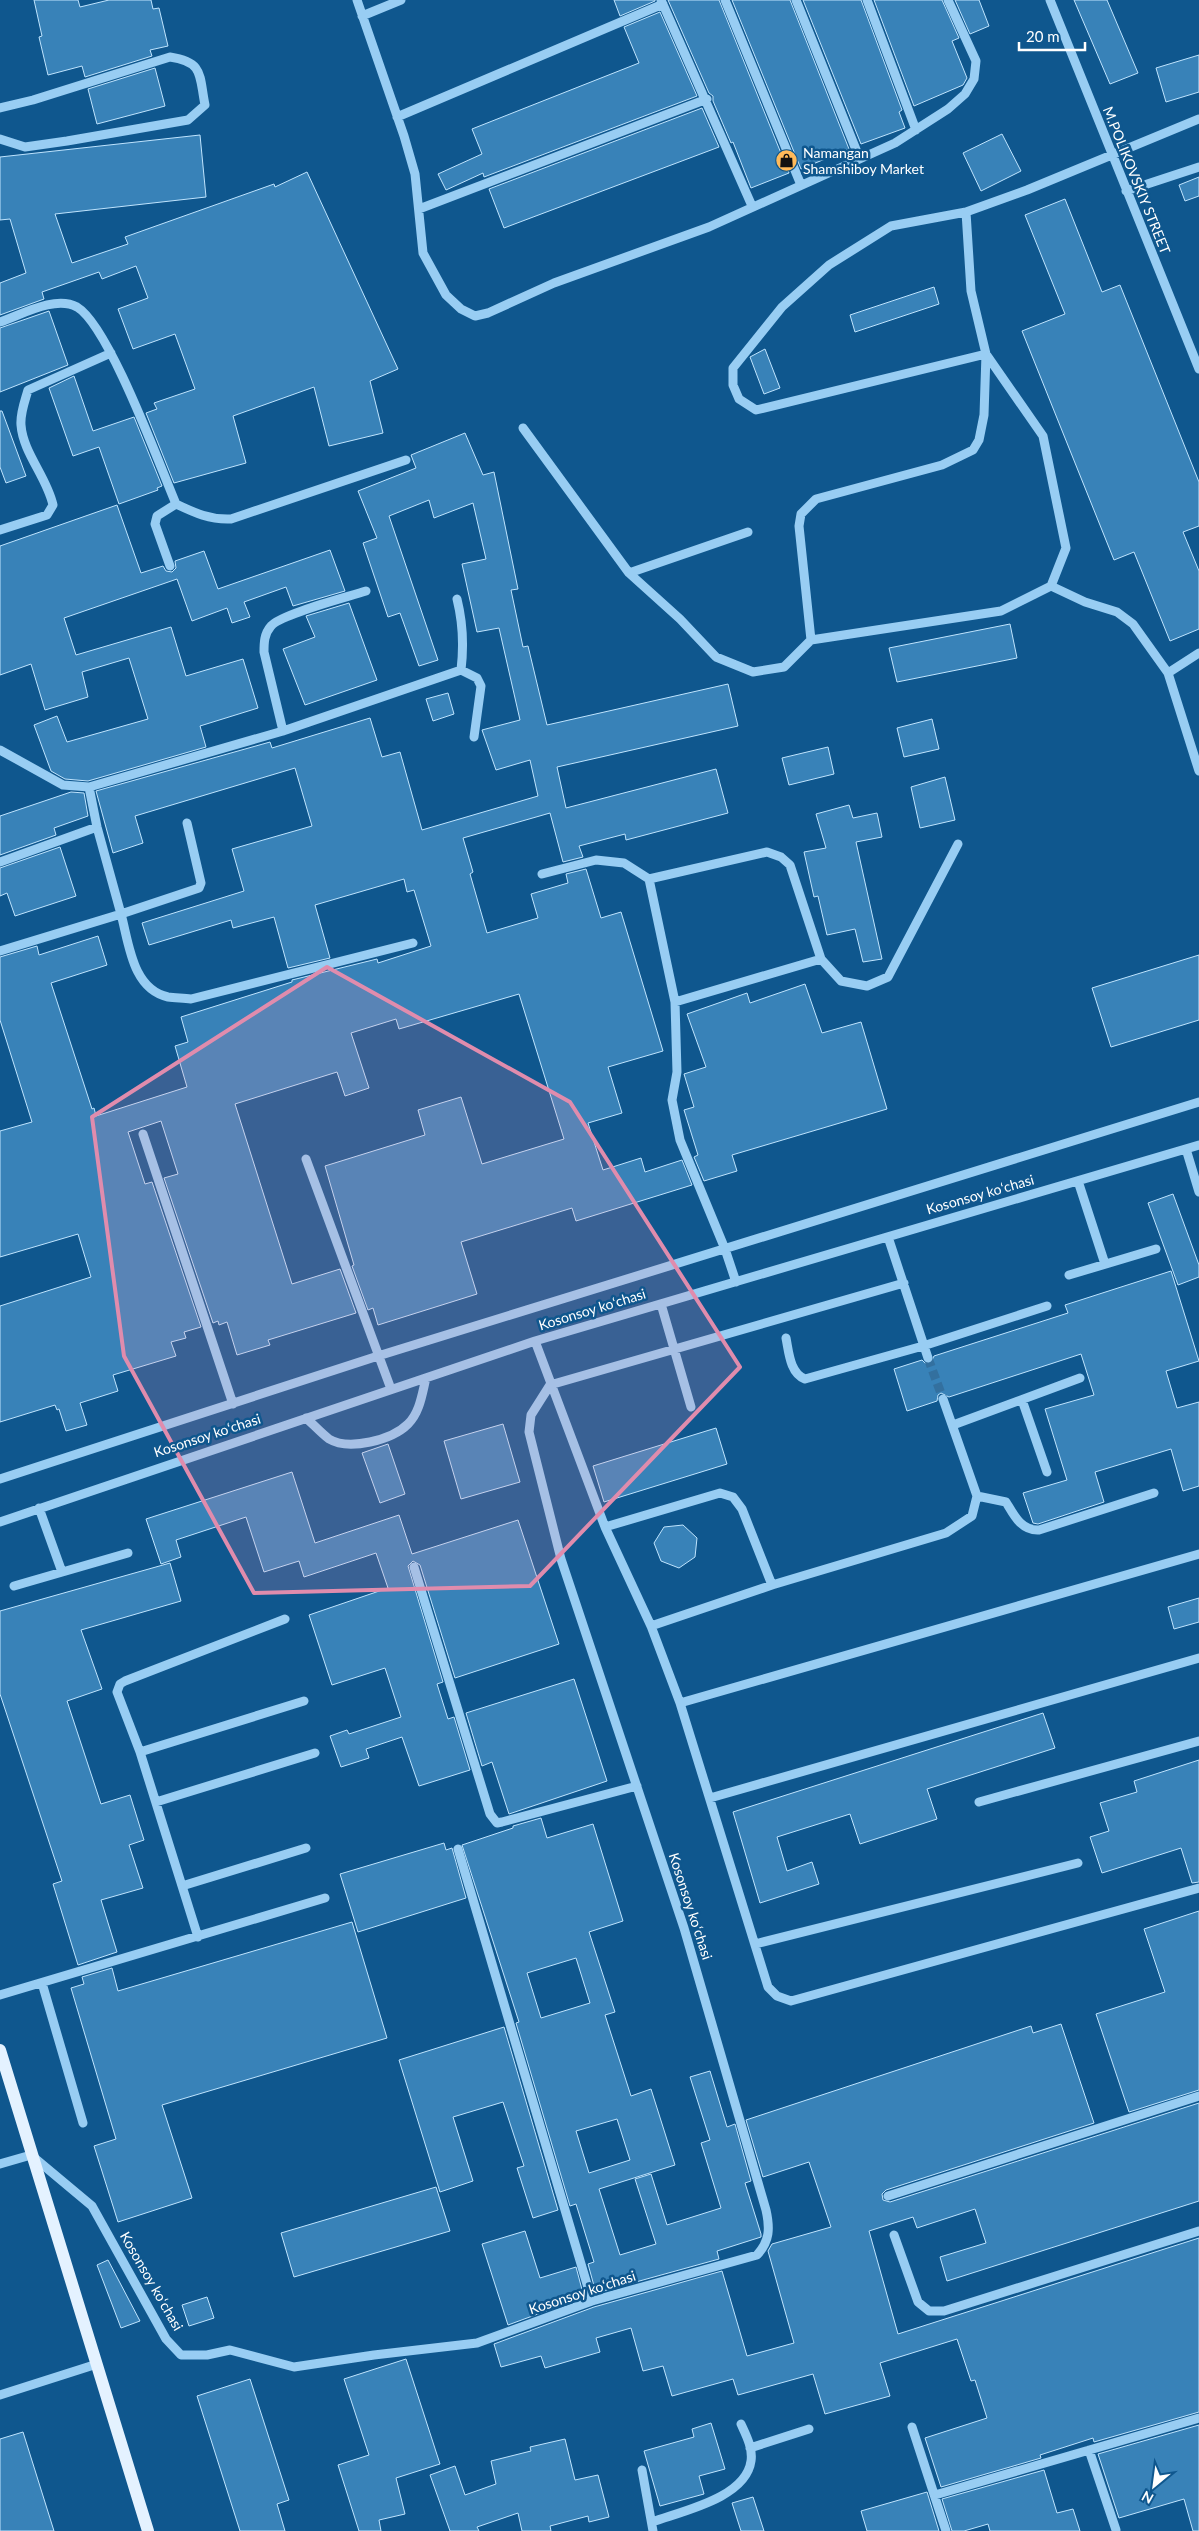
<svg xmlns="http://www.w3.org/2000/svg" width="1199" height="2531" font-family="Lato,sans-serif">
  <style>
    .building { fill: #3882b8; stroke: #bfe4fe; fill-rule: evenodd }
    .lines { fill: none; stroke-linecap: round; stroke-linejoin: round }
    .minor-tunnel { stroke: #33709f; stroke-width: 9; stroke-dasharray: 9 4.5; stroke-linecap: butt }
    .minor { stroke: #98cdf3; stroke-width: 9 }
    .major { stroke: #e4f2ff; stroke-width: 12 }
    .marked { fill: #e08cad; fill-opacity: 0.2; stroke: #e08cad; stroke-width: 4; stroke-linejoin: round }
    .labels { text-anchor: middle; dominant-baseline: central; stroke-width: 5; stroke-linejoin: round; paint-order: stroke }
    .poi-label { font-size: 14px; fill: #fff; stroke: #0f578e; text-anchor: start }
    .street-label { font-size: 14px; fill: #fff; stroke: #0f578e }
  </style>
  <rect width="100%" height="100%" fill="#0f578e"/>
  <path class="building" d="M34,0H78L80,7L109,0H151L153,9L159,8L168,46L150,50L152,56L85,77L82,66L48,75L39,37L42,36Z
    M614,0H655V1L620,16Z
    M668,0H719L789,173L751,188L733,142L731,143L713,101V96L709,93Z
    M732,0H790L849,149L801,169Z
    M803,0H861L902,110L899,112L905,128L861,144Z
    M874,0H942L959,38L952,41L967,78L963,85L914,106Z
    M955,0H979L989,26L970,34Z
    M1074,0H1107L1138,73L1110,84Z
    M660,12L697,96L484,177L483,173L446,190L438,174L482,154L472,129L639,63L624,27Z
    M1199,55V92L1166,102L1156,68Z
    M155,68L165,106L97,124L88,89Z
    M702,108L719,147L504,228L489,189Z
    M1002,134L1021,171L981,191L963,153Z
    M200,135L206,197L55,214L72,263L128,244L125,237L274,184L275,187L307,172L398,369L370,381L383,433L329,446L314,387L233,416L246,463L174,483L146,413L157,409L154,403L195,389L175,334L133,349L118,309L148,298L136,266L102,279L99,272L42,292L44,299L0,315V283L26,273L10,219L0,220V157Z
    M1199,177V196L1185,201L1179,185Z
    M1065,199L1102,292L1120,285L1199,482V526L1183,532L1199,571V629L1170,641L1134,552L1114,560L1022,331L1065,314L1025,215Z
    M934,287L939,304L855,332L850,315Z
    M49,311L68,365L0,392V328Z
    M765,349L780,388L764,394L750,357Z
    M74,376L93,431L134,417L162,486L157,488L158,490L119,504L99,447L73,456L49,388Z
    M0,411H2L26,476L6,483L0,467Z
    M465,433L483,475L494,472L518,589L511,590L523,647L528,646L547,725L728,684L738,726L557,767L566,808L716,769L728,813L626,840L625,834L579,846L583,857L563,862L550,813L463,838L473,872L470,874L487,933L538,918L531,894L568,883L566,874L586,869L601,918L621,912L663,1051L608,1067L622,1113L588,1123L603,1170L641,1158L645,1172L682,1160L692,1185L576,1221L572,1208L461,1242L477,1294L378,1325L373,1308L368,1310L352,1266L354,1265L325,1166L425,1135L418,1110L461,1097L482,1164L564,1139L519,994L399,1029L396,1019L351,1033L369,1088L345,1096L337,1072L235,1104L292,1284L340,1269L356,1313L268,1340L270,1345L237,1355L227,1322L219,1325L218,1321L213,1323L164,1178L178,1174L161,1121L128,1132L145,1184L152,1182L201,1327L184,1332L186,1338L171,1342L176,1356L113,1375L118,1391L80,1403L87,1425L66,1431L59,1409L57,1410L55,1405L0,1422V1306L91,1277L78,1234L0,1257V1131L32,1122L0,1020V957L37,946L39,955L98,936L107,965L51,983L92,1109L94,1108L96,1116L187,1087L175,1046L188,1042L181,1017L292,982V980L377,959L378,963L431,946L414,890L407,892L404,879L315,905L330,958L288,968L274,917L233,928L231,920L149,945L142,923L244,891L232,849L312,826L295,768L135,816L143,843L113,853L96,791L270,742L272,748L370,718L382,757L400,752L422,830L538,796L530,760L496,770L482,730L520,720L499,628L477,632L462,564L486,559L473,503L434,518L429,500L389,516L438,660L419,666L400,613L388,617L363,543L377,538L358,491L416,468L411,455Z
    M117,505L141,573L163,566L166,571L172,572L176,568L175,561L204,551L218,589L330,550L345,591L293,606L286,587L244,602L250,617L232,623L227,608L192,621L177,579L64,618L76,655L171,627L186,676L243,659L258,708L200,726L206,747L88,781L65,779L51,771L34,725L57,716L67,742L148,719L129,658L82,672L88,697L45,710L31,664L0,675V546Z
    M349,603L377,680L305,705L283,649L315,637L306,616Z
    M1010,624L1017,658L897,682L889,648Z
    M448,693L454,714L433,721L426,699Z
    M932,719L939,749L904,757L897,728Z
    M828,747L834,774L789,785L782,758Z
    M945,777L955,820L920,828L911,787Z
    M71,792L84,793L88,816L54,828L56,835L0,855V816Z
    M849,805L853,818L877,813L882,837L856,842L882,959L863,962L855,929L827,935L818,896L814,897L804,852L826,848L816,814Z
    M60,847L76,896L15,916L7,893L0,896V868Z
    M1199,955V1020L1111,1047L1092,988Z
    M805,984L822,1033L861,1022L887,1109L732,1155L737,1171L704,1181L694,1157L698,1155L684,1110L694,1107L684,1074L706,1067L687,1014L747,993L750,1003Z
    M1173,1194L1199,1265V1277L1178,1285L1148,1203Z
    M1171,1271L1199,1361L1166,1371L1177,1408L1199,1402V1486L1183,1491L1171,1449L1095,1472L1104,1502L1038,1524L1033,1523L1023,1493L1067,1480L1045,1409L1094,1395L1081,1354L949,1397L941,1393L938,1395L937,1401L907,1411L894,1369L922,1360L926,1364H930L934,1356L1068,1313L1065,1305Z
    M503,1424L520,1482L461,1499L444,1441Z
    M716,1428L727,1464L604,1502L593,1466Z
    M388,1444L405,1494L380,1503L362,1453Z
    M292,1472L315,1543L399,1515L412,1554L518,1520L559,1644L455,1678L420,1565L413,1561L408,1566L443,1682L437,1684L448,1719L454,1717L470,1770L419,1786L402,1737L366,1749L369,1758L341,1767L330,1736L347,1730L349,1734L401,1717L385,1668L332,1685L309,1615L388,1588L376,1553L304,1577L299,1561L264,1572L246,1517L176,1540L181,1557L161,1564L146,1519Z
    M683,1525L697,1538L695,1557L679,1568L661,1561L654,1543L664,1527Z
    M170,1563L181,1601L81,1630L102,1689L67,1701L101,1804L130,1795L144,1840L129,1845L143,1888L101,1900L117,1952L78,1965L53,1884L62,1881L0,1694V1611Z
    M1199,1598V1622L1174,1629L1168,1607Z
    M574,1679L607,1781L509,1814L492,1762L482,1766L466,1713Z
    M1043,1713L1055,1748L927,1789L937,1819L860,1844L850,1814L777,1837L787,1871L812,1862L819,1884L760,1903L733,1812Z
    M1199,1760V1882L1192,1883L1181,1848L1102,1873L1090,1837L1109,1831L1100,1803L1137,1792L1134,1781Z
    M541,1818L547,1838L593,1824L623,1921L589,1932L615,2012L605,2015L631,2096L651,2089L675,2165L599,2189L620,2255L656,2244L635,2179L651,2174L667,2225L721,2208L701,2143L710,2140L690,2077L710,2071L727,2127L735,2124L751,2181L745,2183L761,2234V2237L717,2251L719,2259L596,2293L588,2264L594,2262L576,2204L570,2206L516,2023L519,2022L462,1845L513,1828V1826ZM576,1958L590,2003L541,2018L527,1973ZM617,2119L630,2160L589,2173L576,2131Z
    M444,1843L446,1850L452,1848L466,1898L358,1932L340,1874Z
    M1199,1911V2090L1129,2112L1096,2014L1165,1992L1144,1929Z
    M352,1922L387,2038L162,2105L192,2198L118,2222L94,2146L116,2139L71,1988L84,1984L82,1977L112,1968L118,1991Z
    M1061,2024L1094,2123L886,2190L882,2194L883,2200L890,2202L1199,2103V2201L947,2281L940,2257L986,2243L975,2209L917,2228L913,2217L869,2231L898,2334L1199,2238V2412L1094,2442L1093,2438L1040,2455L1041,2458L941,2487L925,2438L987,2418L975,2380L971,2381L957,2339L880,2363L890,2396L825,2414L813,2374L738,2395L733,2379L672,2396L663,2366L643,2371L631,2328L596,2338L600,2352L545,2368L541,2356L501,2367L494,2344L594,2307L722,2271L747,2356L794,2343L768,2251L772,2244L831,2227L809,2162L763,2177L746,2120L1031,2026L1033,2033Z
    M504,2027L558,2210L533,2218L517,2168L524,2166L503,2102L453,2117L473,2181L440,2192L399,2060Z
    M436,2187L450,2231L294,2277L281,2233Z
    M525,2231L540,2278L576,2267L584,2297L508,2325L482,2244Z
    M108,2260L140,2321L121,2328L97,2265Z
    M207,2297L214,2318L189,2326L182,2305Z
    M406,2359L440,2464L396,2478L405,2514L379,2520L381,2531H359L338,2465L369,2455L344,2379Z
    M250,2379L289,2500L277,2504L285,2531H240L197,2396Z
    M711,2423L725,2469L699,2476L704,2494L660,2506L644,2451L694,2437L692,2429Z
    M1199,2425V2531H1193L1184,2499L1119,2518L1098,2454Z
    M23,2432L54,2531H0V2439Z
    M565,2439L575,2480L598,2475L609,2517L589,2522L588,2516L550,2526L551,2531H522L518,2513L477,2527L479,2531H450L430,2475L455,2466L465,2495L496,2484L491,2461L531,2451L530,2447Z
    M1044,2470L1057,2513L1073,2509L1080,2531H990L988,2524L964,2531H952L942,2499Z
    M927,2492L939,2531H867L861,2511Z
    M753,2497L764,2531H741L732,2503Z"/>
  <g class="lines">
    <path class="minor-tunnel" d="M928,1358L943,1399"/>
    <path class="minor" d="M357,0L404,136L415,174L423,253L446,295L461,309L475,316L488,313L554,283L709,227L895,143L948,109L965,94L974,79L976,61L948,0
      M661,0L752,206
      M725,0L801,185
      M796,0L859,157
      M867,0L916,130
      M1050,0L1199,369
      M362,16L401,0
      M0,108L33,100L170,57C204,62 199,75 205,105L188,120L67,141L25,147L0,139
      M397,117L663,4
      M1126,191L1199,167
      M419,209L707,99
      M0,322C21,315 55,295 77,307C109,326 159,464 176,504C195,513 210,520 231,519L406,460
      M523,428L629,573L680,619L716,657L753,672L784,667L811,640L799,526L801,514L816,499L942,465L973,450L979,440L984,415L986,354L971,291L966,212L1027,190L1199,119
      M0,530L47,515L53,505C47,477 23,453 21,425C20,413 25,401 28,390L111,353
      M170,566L155,524L157,516L176,504
      M629,573L748,532
      M1051,586L1085,602L1117,612L1133,624L1168,673L1199,771
      M457,599C463,623 464,645 461,670
      M811,640L1001,611L1051,586L1066,548L1043,436L986,354L756,410L739,399L733,385V368L782,307L829,265L891,226L966,212
      M1168,673L1199,653
      M283,731L264,652C264,643 264,634 271,626C281,614 348,597 366,591
      M0,750L63,785L89,787
      M187,823L201,883L199,888L121,914C129,943 132,989 168,997C175,998 183,998 191,999L413,943
      M0,862L97,827
      M542,874L596,860L624,863L649,879
      M0,951L121,914L97,827L89,787L283,731L461,670L477,678L481,686L474,737
      M675,1002L821,959
      M143,1134L233,1404
      M1186,1149L1199,1192
      M306,1159L391,1389
      M1078,1181L1105,1264
      M888,1237L928,1358
      M1069,1275L1156,1249
      M736,1282L725,1249L680,1140L672,1100L677,1072L675,1002L649,879L767,852L781,857L790,865L821,959L841,981L867,986L888,977L958,844
      M661,1304L691,1407
      M786,1338C789,1353 790,1373 805,1379L923,1346L1047,1306
      M535,1341L605,1527L651,1626L680,1703L768,1987L777,1996L791,2001L1199,1888
      M1022,1400L1047,1472
      M306,1418C313,1424 321,1433 329,1439C349,1451 392,1440 408,1424C420,1412 422,1394 426,1378
      M953,1425L1080,1378
      M0,1479L378,1356L1199,1102
      M977,1496L1006,1502C1014,1515 1021,1531 1039,1530L1154,1493
      M39,1508L62,1572
      M0,1522L535,1341L1199,1145
      M605,1527L720,1493L733,1497L742,1509L772,1585
      M414,1567L490,1814L497,1823L502,1822L637,1786
      M14,1586L128,1553
      M651,1626L772,1585L946,1533L972,1516L977,1496L943,1399
      M680,1703L1199,1554
      M140,1752L304,1701
      M710,1798L1199,1658
      M156,1802L315,1753
      M979,1802L1199,1741
      M458,1849L592,2301
      M182,1886L306,1848
      M198,1937L140,1752L117,1692L120,1684L125,1681L285,1619
      M755,1944L1078,1863
      M42,1983L83,2123
      M0,1995L325,1898
      M0,2164L31,2155L92,2206L166,2339L181,2355H207L230,2350L294,2367L374,2355L477,2343L592,2301L757,2255C770,2241 770,2228 766,2210L684,1928L561,1559L529,1432L531,1415L550,1385L904,1283
      M888,2196L1199,2096
      M894,2235L918,2302L929,2311H944L1199,2231
      M0,2395L97,2364
      M912,2427L946,2531
      M750,2448L809,2429
      M1089,2450L1116,2530
      M642,2470L653,2531
      M935,2495L1199,2418
      M652,2522C682,2511 746,2498 751,2461C753,2448 746,2435 741,2424"/>
    <path class="major" d="M0,2050L148,2531"/>
  </g>
  <path class="marked" d="M327,967L570,1102L740,1367L530,1586L254,1593L124,1356L92,1117Z"/>
  <defs>
    <symbol id="shop-disc" viewBox="-11 -11 22 22"><circle r="9.5" fill="#ffba5a" stroke="#0f578e"/><path d="M-5-2.5h2.3a2.7 3.5 0 0 1 5.4 0H5L5.5 6h-11ZM-1.5-2.5h3a1.5 2.3 0 0 0-3 0Z" fill="#111"/></symbol>
  </defs>
  <g fill-rule="evenodd">
    <use href="#shop-disc" x="774" y="148" width="25" height="25"/>
  </g>
  <g class="labels">
    <g class="poi-label">
      <text x="803" y="152">Namangan<tspan x="803" dy="16">Shamshiboy Market</tspan></text>
    </g>
    <g class="street-label">
      <text transform="translate(1137 180) rotate(68)">M.POLIKOVSKIY STREET</text>
      <text transform="translate(980 1194) rotate(-16)">Kosonsoy koʻchasi</text>
      <text transform="translate(592 1309) rotate(-17)">Kosonsoy koʻchasi</text>
      <text transform="translate(207 1435) rotate(-18)">Kosonsoy koʻchasi</text>
      <text transform="translate(691 1906) rotate(72)">Kosonsoy koʻchasi</text>
      <text transform="translate(152 2281) rotate(60)">Kosonsoy koʻchasi</text>
      <text transform="translate(582 2292) rotate(-18)">Kosonsoy koʻchasi</text>
    </g>
  </g>
  <g transform="translate(1154 2486) rotate(209)" stroke="#0f578e" stroke-width="4" paint-order="stroke">
  <path d="M0-4L9 19L0 12L-9 19Z" fill="#ffffff"/>
  <text y="-8" font-size="14" font-weight="bold" text-anchor="middle" fill="#ffffff">N</text>
  </g>
  <path d="M1019 42v8h66v-8" fill="none" stroke="#ffffff" stroke-width="2.5"/>
  <text x="1026" y="42" font-size="15" fill="#ffffff" stroke="#0f578e" stroke-width="4" paint-order="stroke">20 m</text>
</svg>
